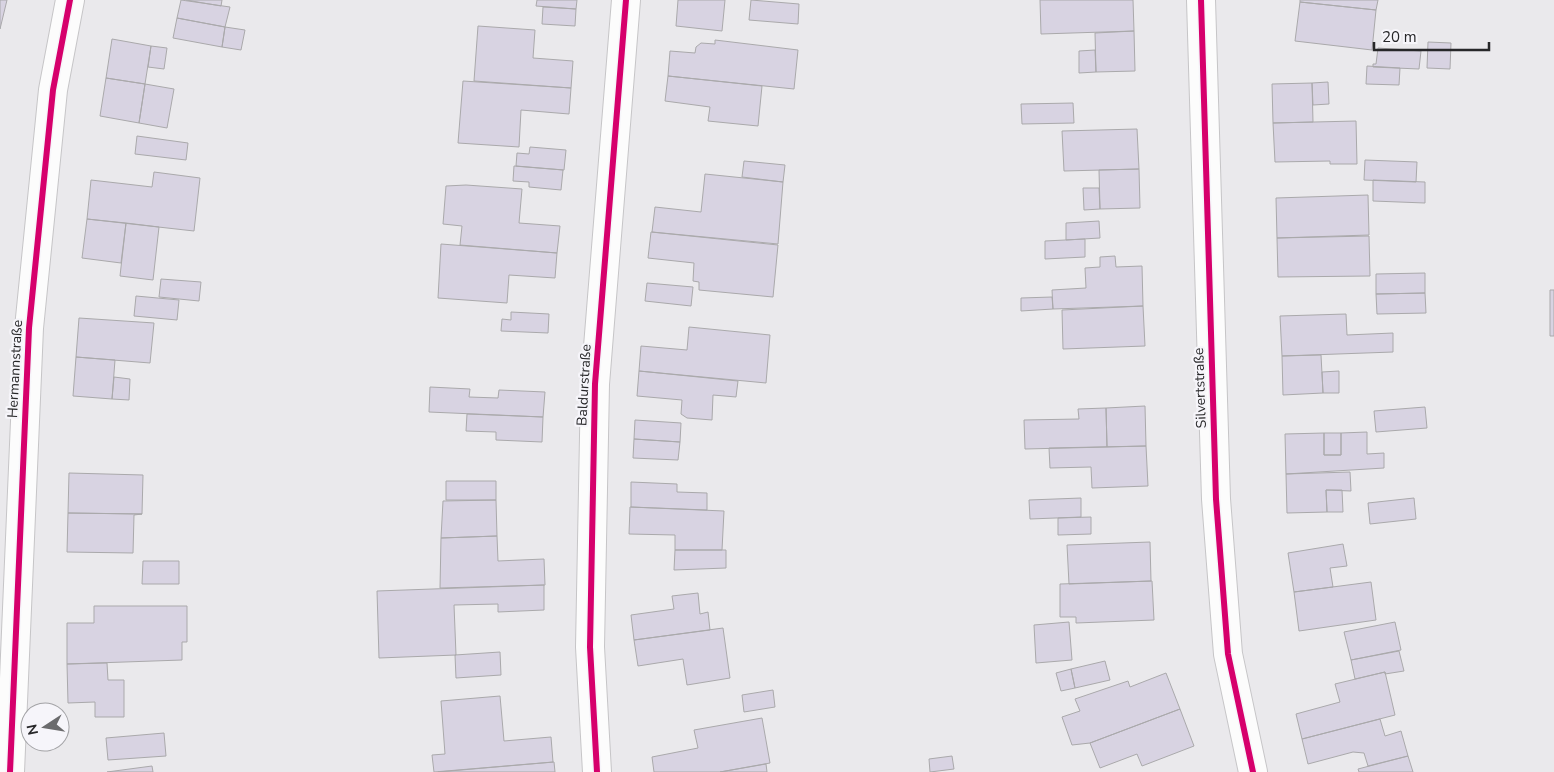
<svg xmlns="http://www.w3.org/2000/svg" width="1554" height="772" font-family="'Nunito Sans',sans-serif">
  <style>
    .building { fill: #d8d3e2; stroke: #aaa9ab }
    .lines { fill: none; stroke-linecap: round; stroke-linejoin: round }
    .minor-casing { stroke: #c6c5c7; stroke-width: 30 }
    .minor { stroke: #fcfcfc; stroke-width: 28 }
    .cycleway-casing { stroke: #f6f5fa; stroke-width: 9 }
    .cycleway { stroke: #d6006c; stroke-width: 6 }
    .labels { text-anchor: middle; dominant-baseline: central; stroke-width: 4.5; stroke-linejoin: round; paint-order: stroke }
    .street-label { font-size: 14px; fill: #272729; stroke: #f6f5fa }
  </style>
  <rect width="100%" height="100%" fill="#eae9ec"/>
  <path class="building" d="M0,0H7L0,29Z
    M181,0L230,7L225,27L177,18Z
    M186,0H222L221,6Z
    M537,0H577L576,9L536,6Z
    M678,0H725L722,31L676,26Z
    M751,0L799,4L798,24L749,20Z
    M1040,0H1133L1134,31L1041,34Z
    M1300,0H1378L1376,10L1300,2Z
    M1300,2L1376,10L1372,50L1295,41Z
    M543,7L576,9L575,26L542,24Z
    M177,18L225,27L222,47L173,38Z
    M478,26L535,30L533,58L573,61L571,88L474,81Z
    M225,27L245,30L241,50L222,47Z
    M1134,31L1135,71L1096,72L1095,33Z
    M112,39L151,46L145,84L106,78Z
    M715,40L798,50L794,89L668,76L670,51L695,53L696,47L701,43L715,44Z
    M1428,42L1451,43L1450,69L1427,68Z
    M151,46L167,48L164,69L148,67Z
    M1378,48L1421,51L1419,69L1373,67V64H1376Z
    M1095,50L1096,72L1079,73V51Z
    M1367,66L1400,68L1399,85L1366,84Z
    M668,76L762,86L758,126L708,121L710,107L665,101Z
    M106,78L145,84L139,123L100,116Z
    M463,81L571,88L569,114L521,110L519,147L458,143Z
    M1328,82L1329,104L1313,105L1312,83Z
    M1312,83L1313,122L1273,123L1272,84Z
    M145,84L174,89L167,128L139,123Z
    M1073,103L1074,123L1022,124L1021,104Z
    M1356,121L1357,164H1330V161L1275,162L1273,123Z
    M1137,129L1139,169L1064,171L1062,131Z
    M137,136L188,143L186,160L135,154Z
    M530,147L566,150L564,170L516,166L517,153L529,154Z
    M1365,160L1417,162L1416,182L1364,180Z
    M744,161L785,165L783,182L742,177Z
    M514,166L563,170L561,190L529,187V182L513,181Z
    M1139,169L1140,208L1100,209L1099,170Z
    M154,172L200,178L194,231L87,219L91,180L152,187Z
    M705,174L783,182L778,244L652,232L655,207L701,212Z
    M1373,180L1425,182V203L1373,201Z
    M466,185L522,189L519,223L560,226L557,253L460,245L462,226L443,224L446,186Z
    M1083,188H1099L1100,209L1084,210Z
    M1368,195L1369,235L1277,238L1276,198Z
    M87,219L126,223L121,263L82,258Z
    M1099,221L1100,238L1066,240V223Z
    M126,223L159,227L153,280L120,276Z
    M651,232L778,245L773,297L699,290V282L693,281L694,263L648,258Z
    M1369,236L1370,276L1278,277L1277,238Z
    M1085,239V257L1045,259V241Z
    M441,244L557,253L555,278L509,275L507,303L438,298Z
    M1115,256L1116,267L1142,266L1143,306L1053,309L1052,290L1086,288L1085,268L1100,267V257Z
    M1425,273V293L1376,294V274Z
    M161,279L201,282L199,301L159,297Z
    M647,283L693,287L691,306L645,301Z
    M1550,290H1554V336H1550Z
    M1425,293L1426,313L1377,314L1376,294Z
    M136,296L179,300L177,320L134,316Z
    M1052,297L1053,309L1021,311V298Z
    M1143,306L1145,346L1063,349L1062,310Z
    M511,312L549,314L548,333L501,331L502,319L511,320Z
    M1346,314L1347,335L1393,333V352L1282,356L1280,316Z
    M79,318L154,323L150,363L76,357Z
    M689,327L770,335L766,383L639,371L641,346L687,350Z
    M1321,355L1323,393L1283,395L1282,356Z
    M76,357L115,360L112,399L73,396Z
    M639,371L738,381L736,397L713,395L712,420L687,418L681,414L682,400L637,396Z
    M1339,371V393H1323L1322,372Z
    M114,377L130,379L129,400L112,399Z
    M430,387L470,389L469,397L498,398L499,390L545,392L543,417L429,412Z
    M1145,406L1146,446L1107,447L1106,408Z
    M1425,407L1427,428L1376,432L1374,411Z
    M1106,408L1107,447L1025,449L1024,420L1079,419L1078,409Z
    M467,414L543,417L542,442L496,440V432L466,431Z
    M635,420L681,423L680,442L634,439Z
    M1367,432V454L1384,453V468L1286,474L1285,434L1324,433V455H1341V433Z
    M1324,433H1341V455H1324Z
    M634,439L680,442L678,460L633,458Z
    M1146,446L1148,486L1092,488L1091,467L1050,468L1049,448Z
    M1350,472L1351,491L1326,490L1327,512L1287,513L1286,474Z
    M69,473L143,475L142,514L68,513Z
    M446,481H496V500H446Z
    M631,482L677,484V492L707,493V510L631,507Z
    M1326,490H1342L1343,512H1327Z
    M1081,498V517L1030,519L1029,500Z
    M1414,498L1416,519L1370,524L1368,503Z
    M496,500L497,536L441,538L443,501Z
    M630,507L724,511L722,550H675V535L629,534Z
    M68,513L142,514L134,515L133,553L67,552Z
    M1091,517V534L1058,535V518Z
    M497,536L498,561L544,559L545,585L440,588L441,538Z
    M1150,542L1151,581L1069,584L1067,545Z
    M1343,544L1347,566L1330,568L1333,587L1294,592L1288,553Z
    M675,550H726V568L674,570Z
    M143,561H179V584H142Z
    M1152,581L1154,620L1076,623V617H1060V584Z
    M1371,582L1376,620L1299,631L1294,592Z
    M544,585V610L498,612V604L454,605L456,655L379,658L377,591Z
    M698,593L700,614L708,612L710,630L634,640L631,615L674,609L672,596Z
    M94,606H187V642H182V660L67,664V623H94Z
    M1069,622L1072,660L1036,663L1034,625Z
    M1395,622L1401,650L1351,660L1344,632Z
    M723,628L730,678L687,685L683,659L638,666L634,640Z
    M1399,651L1404,671L1385,674V672L1355,679L1351,660Z
    M500,652L501,675L456,678L455,655Z
    M1105,661L1110,680L1075,688L1071,669Z
    M107,663L108,680H124V717H95V702L68,703L67,664Z
    M1071,669L1075,688L1061,691L1056,673Z
    M1385,672L1395,715L1302,739L1296,714L1340,702L1335,684Z
    M1166,673L1180,709L1090,743L1072,745L1062,717L1080,711L1075,699L1128,681L1130,687Z
    M773,690L775,707L744,712L742,695Z
    M500,696L504,741L551,737L553,762L434,772L432,755L445,754L441,701Z
    M1180,709L1194,746L1142,766L1137,754L1100,768L1090,743Z
    M762,718L770,763L720,772H654L652,757L698,748L694,730Z
    M1380,719L1385,736L1401,731L1408,756L1368,766L1364,753L1353,752L1308,764L1302,739Z
    M164,733L166,756L108,760L106,738Z
    M952,756L954,769L930,772L929,759Z
    M1408,756L1413,772H1359L1358,769Z
    M554,762L555,772H438Z
    M766,764L767,772H720Z
    M152,766L153,772H107Z"/>
  <g class="lines">
    <defs>
      <path id="minor" d="M1201,0L1216,499L1228,654L1253,772
        M10,772L29,328L53,90L70,0
        M597,772L590,647L595,384L626,0"/>
    </defs>
    <use href="#minor" class="minor-casing"/>
    <use href="#minor" class="minor"/>
    <defs>
      <path id="cycleway" d="M1201,0L1216,499L1228,654L1253,772
        M10,772L29,328L53,90L70,0
        M597,772L590,647L595,384L626,0"/>
    </defs>
    <use href="#cycleway" class="cycleway-casing"/>
    <use href="#cycleway" class="cycleway"/>
  </g>
  <g class="labels">
    <g class="street-label">
      <text transform="translate(15 369) rotate(-87)">Hermannstraße</text>
      <text transform="translate(584 385) rotate(-87)">Baldurstraße</text>
      <text transform="translate(1200 388) rotate(-92)">Silvertstraße</text>
    </g>
  </g>
  <g transform="translate(45 727) rotate(258)"><circle r="24" fill="#f6f5fa" stroke="#a3a3a6"/>
  <path d="M0-4L9 19L0 12L-9 19Z" fill="#6b6b6d"/>
  <text y="-8" font-size="14" font-weight="bold" text-anchor="middle" fill="#272729">N</text>
  </g>
  <path d="M1374 42v8h115v-8" fill="none" stroke="#272729" stroke-width="2.5"/>
  <text x="1382" y="42" font-size="15" fill="#272729" stroke="#f6f5fa" stroke-width="4" paint-order="stroke">20 m</text>
</svg>
